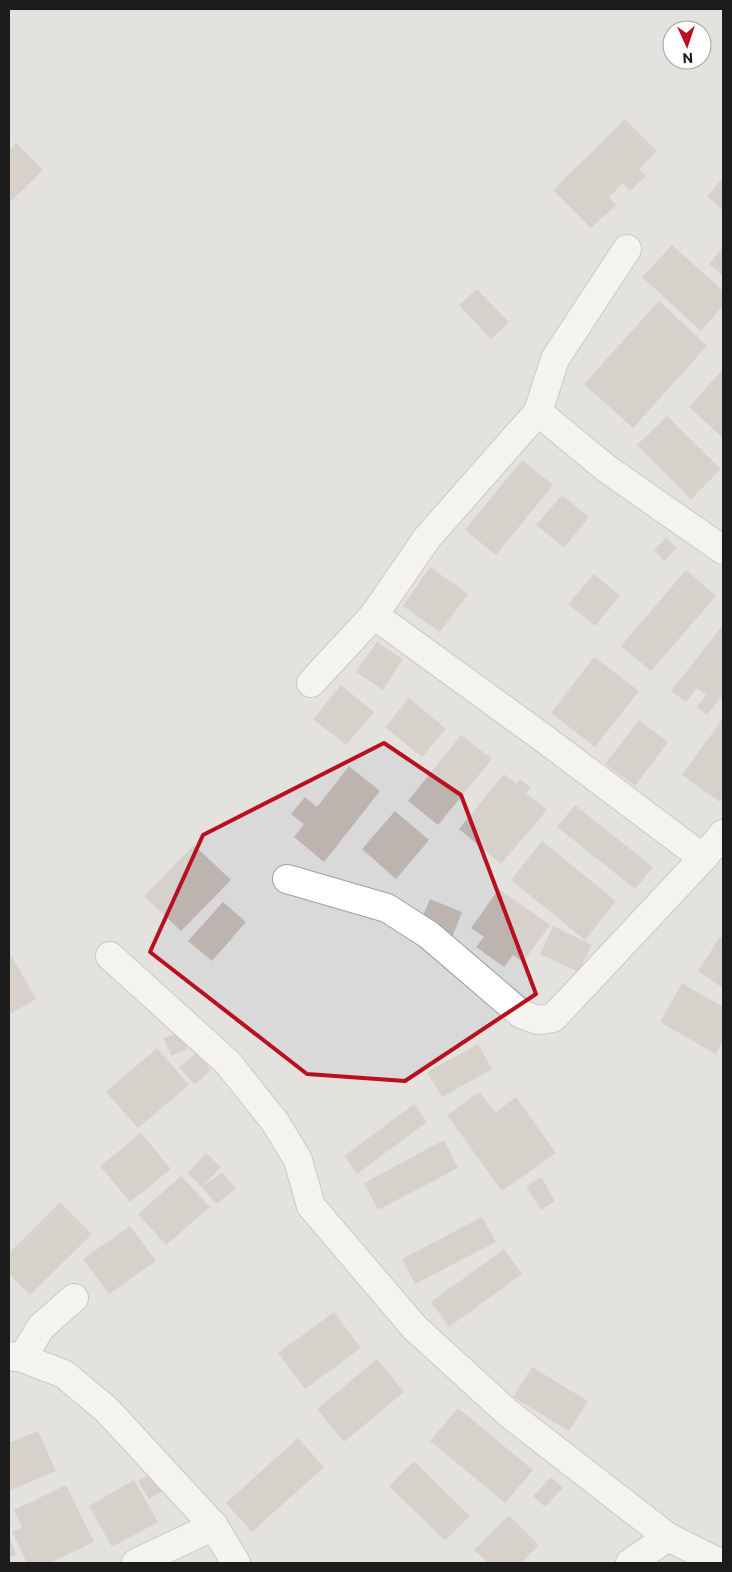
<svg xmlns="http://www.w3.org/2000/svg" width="732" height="1572" font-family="Commissioner,sans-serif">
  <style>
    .residential { fill: #dad9d9; fill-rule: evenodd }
    .building { fill: #bdb4b0 }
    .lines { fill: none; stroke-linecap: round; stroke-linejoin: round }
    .minor-casing { stroke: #a0a0a0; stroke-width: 30 }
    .minor { stroke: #fff; stroke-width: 28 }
    .marked { fill: none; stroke: #ba0f1f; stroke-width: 4; stroke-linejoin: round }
  </style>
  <rect width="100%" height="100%" fill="#ede9e3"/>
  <path class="residential" d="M9,9H723V1563H9ZM672,30H702V60H672Z"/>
  <path class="building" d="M625,119L657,151L639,169L646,176L630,191L623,183L609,197L616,205L591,228L553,190Z
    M16,143L43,170L9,203V150Z
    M723,178V211L707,196Z
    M672,245L723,291V306L701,331L642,277Z
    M723,247V276L709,264Z
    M477,289L509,322L491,339L459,305Z
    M659,301L707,346L633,428L584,384Z
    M721,371L723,373V438L689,407Z
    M667,416L721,469L691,499L637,445Z
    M522,460L553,485L496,555L465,530Z
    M562,495L589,517L564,548L536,525Z
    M666,538L677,548L664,561L654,550Z
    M430,567L468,594L440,632L403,606Z
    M686,570L716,596L651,671L621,646Z
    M594,574L620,596L595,626L568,604Z
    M723,625V695L707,715L697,707L706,695L697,688L686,702L671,691Z
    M377,642L403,659L383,690L356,672Z
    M594,657L639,691L595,747L551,713Z
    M341,685L374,712L346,745L313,719Z
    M409,698L446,729L422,757L385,727Z
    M723,718V797L720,802L682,775Z
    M639,720L668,742L635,786L605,764Z
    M461,735L492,759L438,825L408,801Z
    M349,766L380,791L324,862L294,837L304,824L291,814L305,797L317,807Z
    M504,774L516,784L520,779L531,788L526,793L547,810L501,864L459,829Z
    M575,805L653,867L635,889L557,827Z
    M395,811L429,840L396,879L362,849Z
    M542,841L616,901L585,940L511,880Z
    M194,845L231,880L181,931L144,896Z
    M499,889L550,925L523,962L513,955L504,967L476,947L484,937L471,928Z
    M430,899L462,912L452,938L419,925Z
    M223,902L246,922L212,961L188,941Z
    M553,926L592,945L578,972L540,954Z
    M720,937L723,938V988L698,971Z
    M11,955L36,999L9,1015V956Z
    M682,983L723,1007V1041L716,1054L660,1022Z
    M181,1032L188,1049L171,1056L164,1038Z
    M478,1044L492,1069L442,1097L427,1072Z
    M157,1048L189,1085L138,1128L106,1092Z
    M196,1053L211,1070L195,1085L179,1067Z
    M480,1092L495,1113L516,1097L556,1153L502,1191L447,1115Z
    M414,1104L427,1122L357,1174L344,1156Z
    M141,1133L171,1169L130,1202L100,1166Z
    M444,1140L458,1168L378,1210L364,1183Z
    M206,1153L221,1167L202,1187L187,1173Z
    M222,1172L236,1189L216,1204L202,1187Z
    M181,1176L210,1207L166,1245L138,1214Z
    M541,1177L555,1201L541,1210L526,1186Z
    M60,1202L92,1234L30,1295L9,1274V1253Z
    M482,1217L496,1242L415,1284L402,1259Z
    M130,1226L156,1261L109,1294L83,1259Z
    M504,1249L522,1274L449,1327L431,1302Z
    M334,1312L361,1348L305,1389L278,1353Z
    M377,1359L404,1392L344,1442L317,1409Z
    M532,1367L588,1401L569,1431L513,1397Z
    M458,1408L533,1470L505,1503L430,1441Z
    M38,1431L56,1471L9,1491V1443Z
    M298,1438L324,1467L252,1532L226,1503Z
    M414,1461L470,1516L445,1541L389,1486Z
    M155,1471L166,1489L149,1499L138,1481Z
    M551,1477L563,1488L545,1507L533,1496Z
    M134,1480L158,1522L112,1547L89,1506Z
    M66,1485L94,1542L50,1563H27L12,1532L22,1527L14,1510Z
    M509,1515L539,1545L521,1563H488L474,1550Z
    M9,1536L16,1555L9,1558Z"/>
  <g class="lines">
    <defs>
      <path id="minor" d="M538,412L607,469L723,550
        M374,615L546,740L703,858
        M311,683L374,615L427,538L538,412L555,359L627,249
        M287,879L387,908L429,935L521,1014L538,1020L553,1018L703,858L723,834
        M110,956L228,1063L275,1122L298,1160L311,1206L415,1328L508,1413L668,1537L720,1563
        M9,1356L22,1358L64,1374L107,1410L214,1526L236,1563
        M22,1358L41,1327L74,1298
        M136,1563L214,1526
        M630,1563L668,1537"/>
    </defs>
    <use href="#minor" class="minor-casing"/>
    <use href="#minor" class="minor"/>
  </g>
  <path d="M0 0H732V1572H0ZM384,743L461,795L536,994L405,1081L307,1074L150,952L203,835Z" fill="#ede9e3" fill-opacity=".55" fill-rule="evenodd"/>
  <path class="marked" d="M384,743L461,795L536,994L405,1081L307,1074L150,952L203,835Z"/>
  <rect width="732" height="1572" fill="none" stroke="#1c1c1c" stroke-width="20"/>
  <g transform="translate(687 45) rotate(177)"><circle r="24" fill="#ffffff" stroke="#a4a4a4"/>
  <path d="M0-4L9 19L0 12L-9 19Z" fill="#ba0f1f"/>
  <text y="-8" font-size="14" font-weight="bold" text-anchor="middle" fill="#1c1c1c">N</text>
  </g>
</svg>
